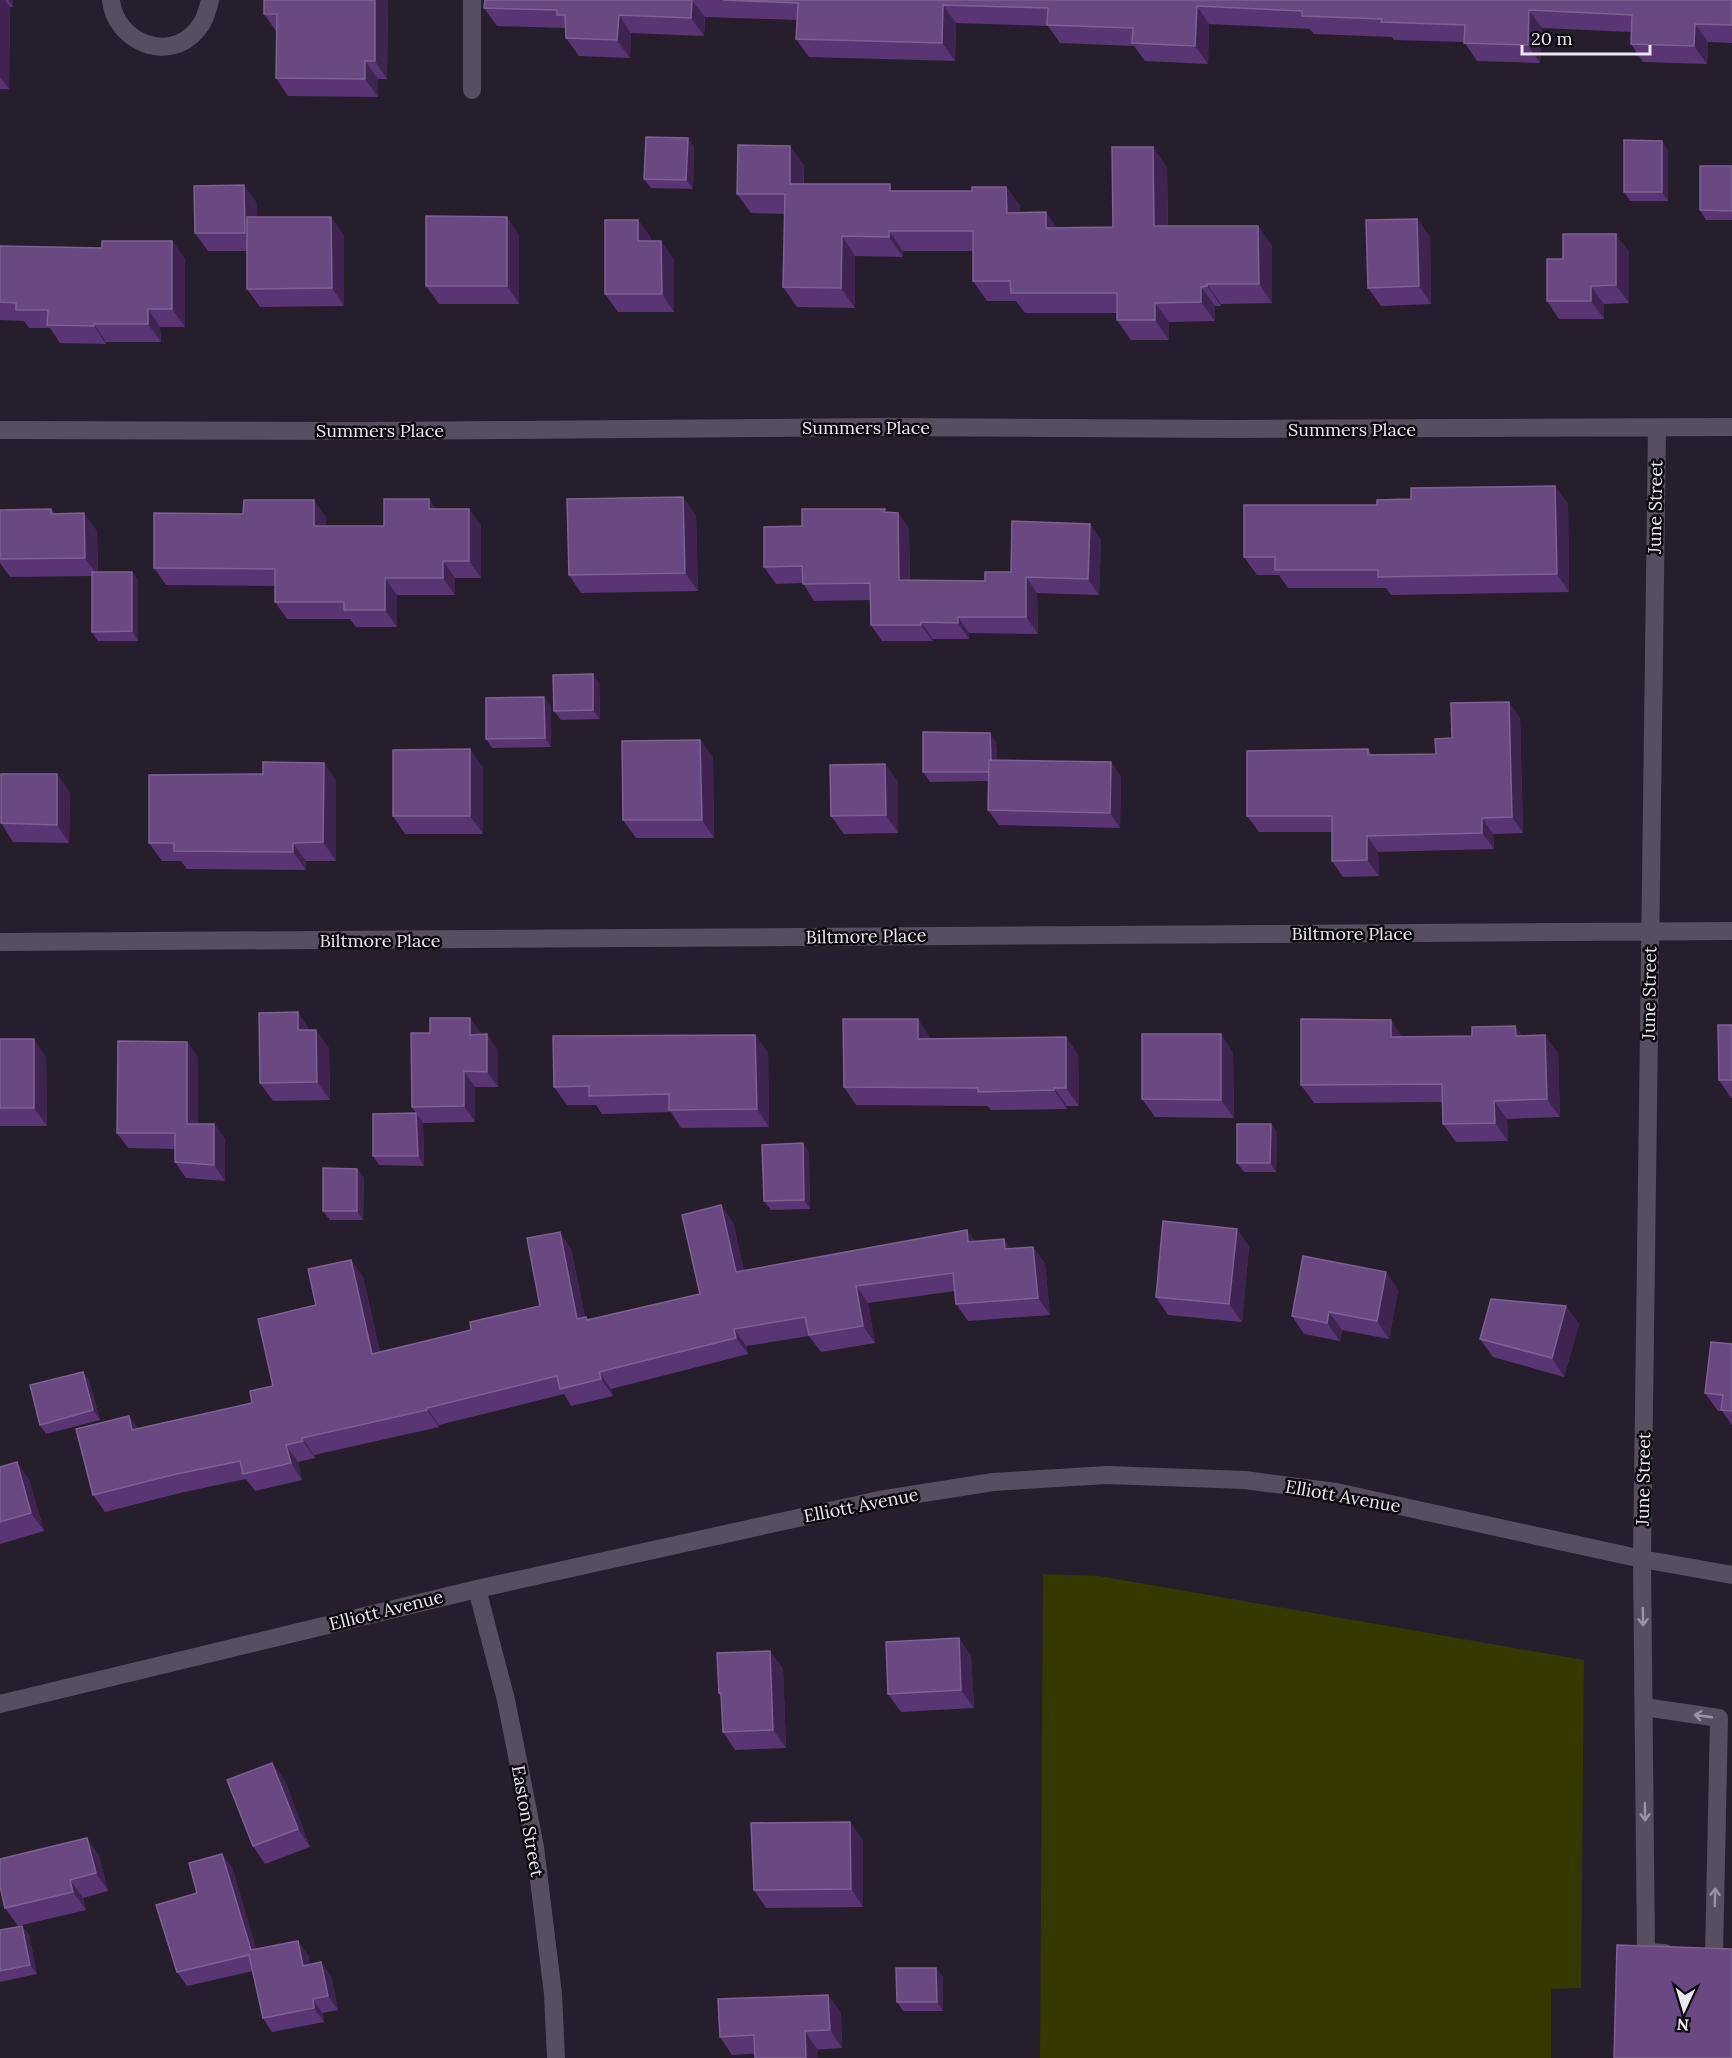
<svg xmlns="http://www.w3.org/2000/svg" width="1732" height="2058" font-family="Lora,serif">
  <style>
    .green { fill: #363800 }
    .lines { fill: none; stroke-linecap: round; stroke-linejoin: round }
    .minor { stroke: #574f5f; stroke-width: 18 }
    .wall { fill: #5a3574 }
    .shaded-wall { fill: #3f2452 }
    .building { fill: #6a4882; stroke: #7e6193; stroke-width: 1.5 }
    .oneway { stroke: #9a93a0 }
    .labels { text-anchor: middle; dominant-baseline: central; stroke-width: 5; stroke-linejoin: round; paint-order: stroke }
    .street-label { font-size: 18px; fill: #ebe6f0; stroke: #0d0a10 }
  </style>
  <rect width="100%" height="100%" fill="#261e2d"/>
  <path class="green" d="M1043,1574L1099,1576L1584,1660L1581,1988L1551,1989V2058H1040Z"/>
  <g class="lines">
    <path class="minor" d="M111,0C115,42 169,64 197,30C205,21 207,11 210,0
      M472,90V0
      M1657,428L1642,1559L1646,1952L1665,1953
      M0,430L364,431L886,427L1237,429L1732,427
      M0,942L1732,931
      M477,1589L506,1700L535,1847L553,1994L556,2058
      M0,1704L477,1589L879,1500L993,1482L1107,1475L1245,1480L1336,1492L1642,1559L1732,1575
      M1644,1707L1719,1718L1714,1955"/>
  </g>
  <path class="wall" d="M0,0H13V7H10L9,89H0Z
    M264,0H388L387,79H378V97L288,96L276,78V31L264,14Z
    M485,0H1732V43L1708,42L1707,64L1643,62L1631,44V32L1542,28L1540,63L1477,61L1464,42L1394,40L1392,37L1314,34L1310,29L1209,24L1208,64L1145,61L1134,46L1060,43L1048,26L956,23L955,61L809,57L796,39L797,20L705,17L704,36L631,33L630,58L579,56L566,38V28L497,26L484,8Z
    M790,146L804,166V184L894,191H972L1006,187L1020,206V213L1057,228L1113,227L1167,167L1168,226H1258L1272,246V303L1221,304V306H1215V321L1169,322V340H1131L1117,320V313H1025L1016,301H987L973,281V251H903V257L855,256V308L797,307L783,287L785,214L751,213L737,194Z
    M694,147L693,189L651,188L644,179Z
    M1668,150V201H1630L1624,192Z
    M1732,166V220H1706L1700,210Z
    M257,203V217L344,235V306L260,307L247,289V251H208L195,233Z
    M1417,219L1430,237L1431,304L1381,306L1368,288Z
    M638,220L651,238V241L674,259V312H618L605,294Z
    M519,235V304H439L426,286Z
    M172,241L185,259V327H160L161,342H106V344L60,343L50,328H29L24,321L0,320V246L102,248Z
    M1629,252V303L1604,304V319H1559L1547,301L1563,259Z
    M1555,486L1568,504L1569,592L1391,595L1386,588H1288L1279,575H1257L1244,557L1377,505L1411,499Z
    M51,509L55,514L97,531L98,572H132L138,581V641H98L92,632V576L10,577L0,563V510Z
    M436,509H469L481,526V578H455V595H397V627H356L350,619H287L275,602V586L166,585L154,568L326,517V526H384Z
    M887,512L898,513L909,529L910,580L985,581L1011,572L1090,524L1101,540L1099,595L1037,593L1038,634L969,633V639H933V641H882L871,625V600L814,601L803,583L776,584L764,567L802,526Z
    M696,515L698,591L581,593L569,575Z
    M599,683L600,719L561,720L554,711Z
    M551,706V747L492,748L486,739Z
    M1520,718L1523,833L1493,834L1494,849L1378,852L1379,876L1343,877L1332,861V832H1259L1247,816L1368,749L1372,755L1436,754L1452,738Z
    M700,740L713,758L714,838H636L623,820Z
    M996,742L997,760L1111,762L1121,777L1120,828L999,825L988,810L989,781L930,782L923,772Z
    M324,763L336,781V861H306V870L187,869L181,861H162L149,843L263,774Z
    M885,764L898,782V833L844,834L831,816Z
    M483,767V834H405L393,816Z
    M70,792L69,843L13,842L1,823Z
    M470,1018L481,1035L498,1050V1087H475V1122L423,1123L424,1166L379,1165L373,1156L416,1113L412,1107L430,1033Z
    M1732,1025V1098H1731L1719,1080Z
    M1515,1026L1522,1036L1558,1053L1560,1117L1507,1119L1508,1141L1456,1142L1443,1124V1102L1314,1103L1301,1085L1403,1037L1472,1036Z
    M310,1030L329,1048L330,1100L273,1101L260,1083Z
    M755,1035L768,1053L769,1127L681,1128L671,1112L602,1114L596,1105H567L554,1087Z
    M930,1037V1039L1066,1037L1078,1055L1079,1106H1067V1109L991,1110L988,1106L856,1105L844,1087Z
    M0,1039L46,1057L47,1126H0Z
    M187,1042L198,1058V1124H214L225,1139V1181L186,1178L175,1162V1149L128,1148L117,1133Z
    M1233,1052L1234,1118L1155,1117L1142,1099Z
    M1271,1124L1277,1133L1276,1172H1244L1237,1163Z
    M803,1143L809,1153L810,1209L771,1210L764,1201Z
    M357,1169L364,1178L363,1220H330L323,1211Z
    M733,1222L744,1271L975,1241L1011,1249L1033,1247L1045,1264L1050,1315L968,1321L956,1304L955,1291L868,1303L875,1343L821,1352L809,1336L746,1346L748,1354L611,1389L613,1396L571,1406L564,1394L439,1425V1427L314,1455L315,1458L298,1462L302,1480L255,1491L246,1479L184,1492L105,1512L93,1495L138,1428L252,1403L273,1386L316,1305L351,1260L363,1277L380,1352L471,1330L540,1306L571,1249L585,1317L588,1320L700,1294Z
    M1237,1229L1249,1247L1242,1322L1168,1315L1156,1297Z
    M1386,1272L1398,1290L1389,1339L1342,1330L1340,1341L1304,1334L1292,1316Z
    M1566,1306L1579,1324L1564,1377L1493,1357L1480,1339Z
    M1732,1344V1425L1722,1411H1718L1705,1393Z
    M83,1372L89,1381L100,1420L46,1434L40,1425Z
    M17,1462L29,1480L44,1531L0,1544V1467Z
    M959,1638L971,1656L974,1708L901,1712L888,1694Z
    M770,1651L783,1669L786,1748L735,1750L723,1732L721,1697L719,1693Z
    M272,1763L285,1781L310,1847L265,1864L253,1846Z
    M87,1838L99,1856L108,1891L83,1898L86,1910L18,1926L5,1908Z
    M863,1840V1907L766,1908L754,1890Z
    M232,1867L256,1949L308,1955L310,1965L331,1976L338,2010L322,2013L324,2022L272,2032L263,2018L253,1971L187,1986L177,1972L197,1893Z
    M22,1926L29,1935L37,1974L0,1982V1930Z
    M936,1968L943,1977V2011H903L897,2002Z
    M828,1995L841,2013L842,2048L732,2055L720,2037Z"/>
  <path class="shaded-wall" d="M0,0H5L10,7L9,89L0,77Z
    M8,0H13V7Z
    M375,0H388L387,79L375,61Z
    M692,0L705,17L704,36L691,18Z
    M943,5L956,23L955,61L942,43Z
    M1197,6L1209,24L1208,64L1195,46Z
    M1529,10L1542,28L1540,63L1528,45Z
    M619,15L631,33L630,58L617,40Z
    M1695,24L1708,42L1707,64L1694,46Z
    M365,61L378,79V97L365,79Z
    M688,138L694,147L693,189L686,180Z
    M1662,141L1668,150V201L1662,192Z
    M790,146L804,166L803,203L790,184Z
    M1153,147L1167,167L1168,246L1154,226Z
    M244,185L257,203L258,251L245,233Z
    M1006,187L1020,206V233L1007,213Z
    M1046,212L1060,232L1046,228Z
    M331,217L344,235V306L332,288Z
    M507,217L519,235V304L507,286Z
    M1417,219L1430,237L1431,304L1419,286Z
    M638,220L651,238V259L638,241Z
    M1258,226L1272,246V303L1259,284Z
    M889,231L903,251V257L889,237Z
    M1616,234L1629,252V303L1616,285Z
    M842,236L855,256V308L841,288Z
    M172,241L185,259V327L172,309Z
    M661,241L674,259V312L662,294Z
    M1207,284L1221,304V306L1207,286Z
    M1591,286L1604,304V319L1591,301Z
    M1201,287L1215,306V321L1201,302Z
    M1155,303L1169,322V340L1155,320Z
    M148,309L160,327L161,342L148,324Z
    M94,324L106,342V344L94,326Z
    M1555,486L1568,504L1569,592L1557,574Z
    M683,497L696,515L698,591L685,573Z
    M429,499L441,516L429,509Z
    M314,500L326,517V543L314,526Z
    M469,509L481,526V578L469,561Z
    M84,513L97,531L98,576L85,558Z
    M898,513L909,529L910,597L899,580Z
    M1090,524L1101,540L1099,595L1088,579Z
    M443,561L455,578V595L443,578Z
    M132,572L138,581V641L132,631Z
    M1026,577L1037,593L1038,634L1026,617Z
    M385,578L397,595V627L385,610Z
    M958,617L969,633V639L958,623Z
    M921,622L933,639V641L921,625Z
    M593,674L599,683L600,719L593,710Z
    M544,697L551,706V747L545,738Z
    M1509,702L1520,718L1523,833L1512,817Z
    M990,733L996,742L998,781L991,771Z
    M700,740L713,758L714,838L702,820Z
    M470,749L483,767V834L470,816Z
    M1111,762L1121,777L1120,828L1110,813Z
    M324,763L336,781V861L323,842Z
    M885,764L898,782V833L886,815Z
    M57,774L70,792L69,843L57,825Z
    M1482,818L1493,834L1494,849L1482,833Z
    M1367,836L1378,852L1379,876L1367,860Z
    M293,843L306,861V870L293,852Z
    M298,1012L310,1030L311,1048L298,1030Z
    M470,1018L481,1033V1050L470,1035Z
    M918,1019L930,1037V1057L918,1039Z
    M1391,1020L1403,1038L1391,1037Z
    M1515,1026L1528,1044L1516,1036Z
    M316,1030L329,1048L330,1100L317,1082Z
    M487,1034L498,1050V1087L487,1072Z
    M1221,1034L1233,1052L1234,1118L1221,1100Z
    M755,1035L768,1053L769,1127L757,1109Z
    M1545,1035L1558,1053L1560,1117L1547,1099Z
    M1066,1037L1078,1055L1079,1106L1066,1088Z
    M34,1039L46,1057L47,1126L34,1108Z
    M187,1042L198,1058V1140L187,1124Z
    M464,1071L475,1087V1122L464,1106Z
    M1054,1088L1067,1106V1109L1054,1090Z
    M1494,1101L1507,1119L1508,1141L1495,1123Z
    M416,1113L423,1123L424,1166L418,1156Z
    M214,1124L225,1139V1181L214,1165Z
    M1271,1124L1277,1133L1276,1172L1270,1163Z
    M803,1143L809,1153L810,1209L804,1200Z
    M357,1169L364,1178L363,1220L357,1211Z
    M721,1205L733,1222L748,1289L736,1272Z
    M1237,1229L1249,1247L1242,1322L1229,1304Z
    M967,1230L979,1247L968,1242Z
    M560,1232L571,1249L589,1336L577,1319Z
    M1004,1239L1016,1256L1005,1249Z
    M1033,1247L1045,1264L1050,1315L1038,1298Z
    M351,1260L363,1277L384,1370L372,1354Z
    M1386,1272L1398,1290L1389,1339L1377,1321Z
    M856,1286L868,1303L875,1343L863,1326Z
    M1566,1306L1579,1324L1564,1377L1552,1358Z
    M1329,1312L1342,1330L1340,1341L1327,1323Z
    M734,1329L746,1346L748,1354L736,1338Z
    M83,1372L89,1381L100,1420L93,1410Z
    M599,1372L611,1389L613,1396L601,1379Z
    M427,1408L439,1425V1427L427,1410Z
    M129,1416L141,1432L132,1430Z
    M302,1438L314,1455L315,1458L303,1441Z
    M286,1445L298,1462L302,1480L291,1463Z
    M17,1462L29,1480L44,1531L31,1513Z
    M959,1638L971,1656L974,1708L961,1690Z
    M770,1651L783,1669L786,1748L773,1730Z
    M272,1763L285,1781L310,1847L298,1829Z
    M850,1822L863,1840V1907L851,1889Z
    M87,1838L99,1856L108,1891L96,1873Z
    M222,1854L232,1867L261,1964L251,1950Z
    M70,1880L83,1898L86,1910L73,1892Z
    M22,1926L29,1935L37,1974L30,1965Z
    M298,1941L308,1955L313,1980L303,1966Z
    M321,1962L331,1976L338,2010L328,1996Z
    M936,1968L943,1977V2011L937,2002Z
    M828,1995L841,2013L842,2048L830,2030Z
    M313,1999L322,2013L324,2022L314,2008Z
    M805,2031L817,2049L818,2058H806Z"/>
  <path class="building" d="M264,0H375V61H365V79L276,78L277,14H264Z
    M485,0H692L691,18L619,15L617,40L566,38L565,15H557V10L484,8Z
    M723,0H1732V25L1695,24L1694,46L1631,44L1632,15L1529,10L1528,45L1464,43L1465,25L1381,22L1382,19L1302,16V11L1197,6L1195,46L1132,43L1133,28L1047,25L1048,8L943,5L942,43L796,39L798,3Z
    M646,137L688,138L686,180L644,179Z
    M1624,140L1662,141V192H1624Z
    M738,145L790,146V184H890V191H972V187H1006L1007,213L1046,212V228L1113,227L1112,147H1153L1154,226H1258L1259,284H1207V286L1201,287V302L1155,303V320H1117V293H1011L1010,281H973V231H889V237L842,236L841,288L783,287L785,194H737Z
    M1700,166H1732V211L1700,210Z
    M244,185L245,233H195L194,186Z
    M426,216L507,217V286H426Z
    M247,217H331L332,288L247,289Z
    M1417,219L1419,286L1368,288L1366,220Z
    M605,220H638V241H661L662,294H605Z
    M1563,234H1616V285L1591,286V301H1547V259H1563Z
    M102,241H172V309H148V324H94V326L47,325L48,310H16V303L0,302V246L102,248Z
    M1555,486L1557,574L1378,577V570H1275V557H1244V505H1377V500L1411,499V488Z
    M683,497L685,573L569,575L567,499Z
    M384,499H429V509H469V561H443V578H385V610H344V602H275V569L154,568V513L243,514L244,500H314V526H384Z
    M51,509V514L84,513L85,558L0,559V510Z
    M802,509H885L884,512L898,513L899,580L985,581V572H1011L1012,521L1090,524L1088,579L1026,577V617H958V623L921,622V625H871L870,583L803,584L802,566L764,567V527L802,526Z
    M92,572H132V631L92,632Z
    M593,674V710L554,711L553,675Z
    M544,697L545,738L486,739V698Z
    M1509,702L1512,817L1482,818V833L1367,836V860L1332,861V816H1247V751L1368,749V755L1436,754L1435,739L1452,738L1451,703Z
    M923,732L990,733L991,760H989V772H923Z
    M700,740L702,820H623L622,741Z
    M470,749V816H393V750Z
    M989,760L1111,762L1110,813L988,810Z
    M263,762L324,763L323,842L293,843V852L174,851V843H149V775L263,774Z
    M885,764L886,815L831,816L830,765Z
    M1,774H57V825L1,823Z
    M298,1012V1030H316L317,1082L260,1083L259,1013Z
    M430,1018H470V1035L487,1034V1072L464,1071V1106L412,1107L411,1033H430Z
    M843,1019H918V1039L1066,1037V1088H1054V1090L978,1092V1088L844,1087Z
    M1301,1019L1391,1020V1037L1472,1036V1027L1515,1026L1516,1036L1545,1035L1547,1099L1494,1101L1495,1123L1443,1124L1442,1084L1301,1085Z
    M1718,1025H1732V1080H1719Z
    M1142,1034H1221V1100L1142,1099Z
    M755,1035L757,1109L669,1110V1094L589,1096V1086L554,1087L553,1036Z
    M0,1039H34V1108H0Z
    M118,1041L187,1042V1124H214V1165L175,1162V1133H117Z
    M416,1113L418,1156H373V1114Z
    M1237,1124H1271L1270,1163H1237Z
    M803,1143L804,1200L764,1201L762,1145Z
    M323,1168L357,1169V1211H323Z
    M721,1205L736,1272L967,1230L968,1242L1004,1239L1005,1249L1033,1247L1038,1298L956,1304L953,1273L856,1286L863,1326L809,1335L805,1317L734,1329L736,1338L599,1372L601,1379L560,1389L557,1376L427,1408V1410L302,1438L303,1441L286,1445L291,1463L243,1474L240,1461L172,1475L93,1495L76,1429L129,1416L132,1430L252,1403L250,1391L273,1386L258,1319L316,1305L308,1269L351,1260L372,1354L471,1330L470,1322L540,1306L527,1238L560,1232L577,1319L586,1317L587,1320L700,1294L682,1215Z
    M1163,1221L1237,1229L1229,1304L1156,1297Z
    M1303,1256L1386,1272L1377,1321L1329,1312L1327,1323L1292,1316Z
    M1491,1299L1566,1306L1552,1358L1480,1339Z
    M1711,1342L1732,1344V1411L1721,1410L1723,1395L1705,1393Z
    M83,1372L93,1410L40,1425L30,1385Z
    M17,1462L31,1513L0,1522V1467Z
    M959,1638L961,1690L888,1694L886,1642Z
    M770,1651L773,1730L723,1732L721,1693H719L717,1653Z
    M272,1763L298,1829L253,1846L227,1780Z
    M850,1822L851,1889L754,1890L751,1823Z
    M87,1838L96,1873L70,1880L73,1892L5,1908L0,1886V1859Z
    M222,1854L251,1950L298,1941L303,1966L321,1962L328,1996L313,1999L314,2008L263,2018L249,1955L177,1972L156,1905L197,1893L189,1863Z
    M22,1926L30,1965L0,1971V1930Z
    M1617,1945L1732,1949V2058H1614Z
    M896,1968H936L937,2002H897Z
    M828,1995L830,2030L805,2031L806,2058H755L754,2035L720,2037L718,1999Z"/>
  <defs><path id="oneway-shaft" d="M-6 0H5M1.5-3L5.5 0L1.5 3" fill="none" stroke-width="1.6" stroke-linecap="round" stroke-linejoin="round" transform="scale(1.5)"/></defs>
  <g class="oneway">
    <use href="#oneway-shaft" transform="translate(1643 1617) rotate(89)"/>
    <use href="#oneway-shaft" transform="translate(1703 1716) rotate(-172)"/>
    <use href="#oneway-shaft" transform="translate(1645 1812) rotate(89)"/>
    <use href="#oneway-shaft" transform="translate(1715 1897) rotate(-89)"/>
  </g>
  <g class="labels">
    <g class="street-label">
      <text x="866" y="427">Summers Place</text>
      <text x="1352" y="429">Summers Place</text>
      <text x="380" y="430">Summers Place</text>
      <text transform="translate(1655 507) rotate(-89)">June Street</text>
      <text x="1352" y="933">Biltmore Place</text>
      <text transform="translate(866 936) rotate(-1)">Biltmore Place</text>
      <text x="380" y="940">Biltmore Place</text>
      <text transform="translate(1649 993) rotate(-89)">June Street</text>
      <text transform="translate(1643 1479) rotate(-89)">June Street</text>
      <text transform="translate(1343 1496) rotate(10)">Elliott Avenue</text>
      <text transform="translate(861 1505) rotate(-11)">Elliott Avenue</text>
      <text transform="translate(386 1610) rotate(-14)">Elliott Avenue</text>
      <text transform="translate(528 1821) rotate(80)">Easton Street</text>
    </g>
  </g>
  <g transform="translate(1684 2010) rotate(184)" stroke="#0d0a10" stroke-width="4.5" paint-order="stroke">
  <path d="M0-4.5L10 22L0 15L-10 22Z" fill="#ebe6f0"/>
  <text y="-9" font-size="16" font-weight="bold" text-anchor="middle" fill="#ebe6f0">N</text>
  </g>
  <path d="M1522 45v9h128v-9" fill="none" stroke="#ebe6f0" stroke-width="3"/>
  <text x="1531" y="45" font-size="18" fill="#ebe6f0" stroke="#0d0a10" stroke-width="4.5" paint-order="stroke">20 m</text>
</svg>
